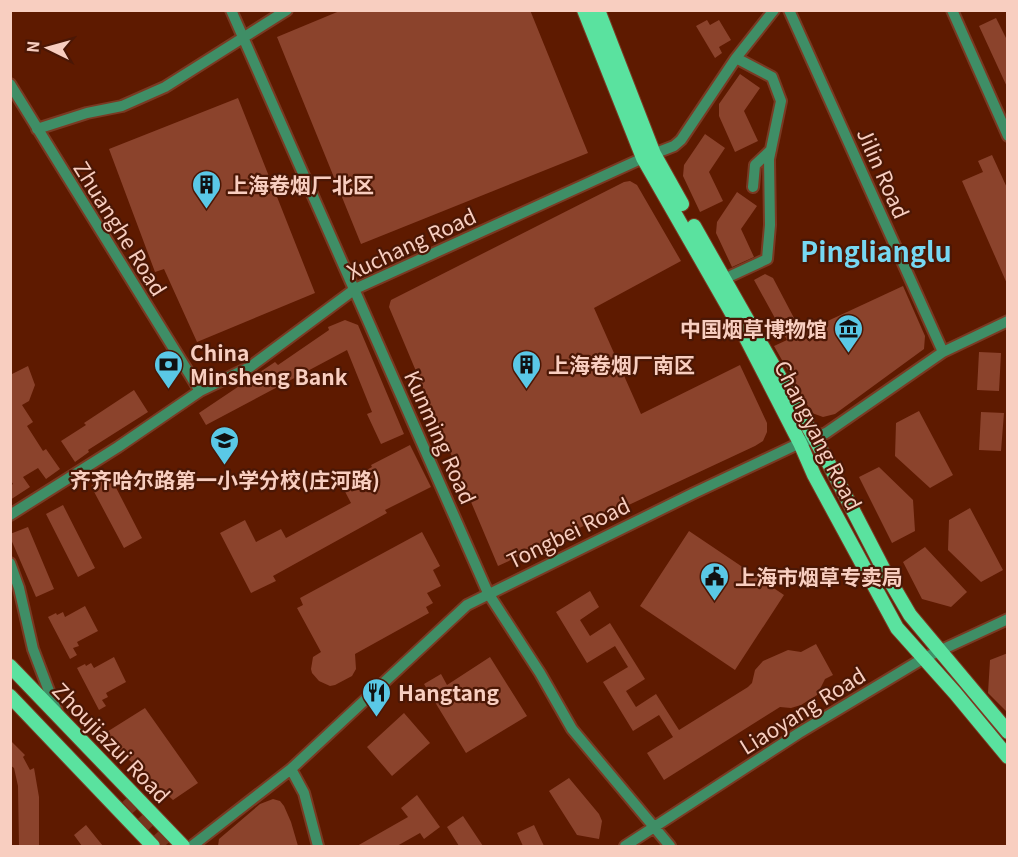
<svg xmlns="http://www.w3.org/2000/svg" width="1018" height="857" font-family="Georgia,'Noto Sans SC',serif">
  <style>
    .building { fill: #8b432c }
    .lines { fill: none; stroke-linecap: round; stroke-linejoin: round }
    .highway-tunnel { stroke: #75351d; stroke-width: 15; stroke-dasharray: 15 8; stroke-linecap: butt }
    .minor-casing { stroke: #7a3a23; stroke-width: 14 }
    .major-casing { stroke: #7a3a23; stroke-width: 16 }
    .minor { stroke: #3f8e66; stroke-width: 10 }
    .major { stroke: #5ae29f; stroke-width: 14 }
    .labels { text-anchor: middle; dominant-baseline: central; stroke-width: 4.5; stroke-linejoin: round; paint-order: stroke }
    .street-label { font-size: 21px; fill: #f8cec0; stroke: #4b1705 }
    .poi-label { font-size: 21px; font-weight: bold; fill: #f8cec0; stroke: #4b1705; text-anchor: start }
    .district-label { font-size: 27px; font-weight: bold; fill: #76d8f3; stroke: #4b1705 }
  </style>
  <rect width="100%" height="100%" fill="#5e1a00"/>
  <path class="building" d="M342,10H530L588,153L361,244L277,37Z
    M996,18L1008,42V89L979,26Z
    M707,20L710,25L719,20L731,40L719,47L722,53L715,58L696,26Z
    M740,74L760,88L744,111L758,141L735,152L719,116V104Z
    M238,98L315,293L197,342L164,269L155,272L109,149Z
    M705,134L725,148L709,172L723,201L700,212L683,176L684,165Z
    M992,155L1008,190V286L962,181L983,172L978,161Z
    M630,181L637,185L681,261L594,308L641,414L740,365L767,423V432L763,441L755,446L498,566L389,307L390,303L391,300L624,182Z
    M737,192L757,206L741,229L754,257L732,267L716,233L717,222Z
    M765,274L773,278L794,318L791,338L903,286L925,336L924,349L835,414L823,417L812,413L774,346L787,340L754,280Z
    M345,320L358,325L404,434L381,444L367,414L372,412L347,350L206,425L199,413L275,362L278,365L329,330L328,327Z
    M979,352L1001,353L999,391L977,390Z
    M28,366L35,385L29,401L22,405L33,422L27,426L43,451L46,449L60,469L46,479L38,468L23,477L30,487L10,500V486L13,484L10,479V375Z
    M134,390L148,412L88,450L89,452L75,462L61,441L86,425L84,423Z
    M919,411L953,475L930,488L895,456L896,423Z
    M981,412L1004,413L1001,451L979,450Z
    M410,445L431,487L385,510L387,513L273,576L276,581L251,593L220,533L245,520L256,542L281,529L286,538L351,503L341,484L372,467L371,465Z
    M879,467L913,500L915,531L892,543L859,477Z
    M110,476L142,538L124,548L91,486Z
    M63,505L95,568L78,577L46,514Z
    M970,508L1003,570L981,582L948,550L949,520Z
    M28,527L54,589L36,597L10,537V534Z
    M689,531L784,595L735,670L640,606Z
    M422,532L440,566L433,570L441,586L427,593L433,603L426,607L429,613L355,654L356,669L352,676L335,685L330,686L319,681L312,673L311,669L313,657L321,652L297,608L303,605L300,598Z
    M925,547L967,592L951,607L922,599L903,562Z
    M590,591L599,607L580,620L590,636L610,623L645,679L626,691L636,707L656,694L679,730L748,687L752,683L755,670L763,661L788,650L801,652L816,644L833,675L825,679L817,695L801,705L791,708L780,707L664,780L647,753L673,737L659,715L633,731L603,682L628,667L615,646L587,663L556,612Z
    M85,606L98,631L77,642L79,646L73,648L77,655L70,659L48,617L56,613L57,615L63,612L65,617Z
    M1008,653V713L988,693L990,660Z
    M114,657L126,682L106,693L108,697L102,700L106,706L99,710L77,668L85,664L86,666L91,663L94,668Z
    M490,657L527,716L466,753L424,684L441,674L447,685Z
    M145,708L198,783L173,800L102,735Z
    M404,713L430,743L392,776L367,747Z
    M10,740L25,755L23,757L30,770L34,768L39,797V846H19L18,786L14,768L10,765Z
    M569,778L599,814L602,821L599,839L577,835L549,791Z
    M417,795L440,827L424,839L420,833L397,846H357L408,817L401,808Z
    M273,799L280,801L284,806L291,822L298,846H218L219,839L260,804Z
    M463,816L483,846H459L447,827Z
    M86,825L103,846H82L74,835Z
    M534,825L544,846H523L517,833Z"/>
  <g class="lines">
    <path class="highway-tunnel" d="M128,797L172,846"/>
    <defs>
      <path id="minor" d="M231,10L488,593L540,673L572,729L670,846
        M789,10L943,352
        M952,10L1008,136
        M10,84L200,391
        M37,129L87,113L122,106L165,87L287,10
        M753,187L755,165L771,150
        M724,279L767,259L770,225L769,159L781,101L772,77L736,58
        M10,515L118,447L200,391L250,367L355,289L643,158L674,146L681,140L736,58L774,10
        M10,563L19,588L33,649L57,712
        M291,769L304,793L318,846
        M192,846L291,769L467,605L692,494L800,443L826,433L943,352L1008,321
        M625,846L799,733L924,658L1008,619"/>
      <path id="major" d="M584,10L643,158L746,338L800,443L814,475L897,628L955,693L1008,757
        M598,10L654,154L682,204
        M694,226L828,462L886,574L910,615L1008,732
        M10,666L183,846
        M10,696L153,846"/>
    </defs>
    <use href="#minor" class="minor-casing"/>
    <use href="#major" class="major-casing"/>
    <use href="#minor" class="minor"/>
    <use href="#major" class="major"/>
  </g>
  <defs>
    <symbol id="building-pin" viewBox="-11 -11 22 30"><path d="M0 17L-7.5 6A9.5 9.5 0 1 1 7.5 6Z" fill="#5ac8e6" stroke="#4b1705"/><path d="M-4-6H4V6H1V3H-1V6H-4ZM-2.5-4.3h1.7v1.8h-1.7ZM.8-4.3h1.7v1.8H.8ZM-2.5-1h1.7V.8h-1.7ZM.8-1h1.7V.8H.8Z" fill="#111"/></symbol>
    <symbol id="museum-pin" viewBox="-11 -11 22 30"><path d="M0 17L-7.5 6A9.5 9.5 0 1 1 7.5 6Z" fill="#5ac8e6" stroke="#4b1705"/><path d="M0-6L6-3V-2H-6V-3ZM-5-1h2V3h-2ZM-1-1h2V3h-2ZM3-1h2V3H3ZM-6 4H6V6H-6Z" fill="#111"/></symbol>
    <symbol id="bank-pin" viewBox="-11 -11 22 30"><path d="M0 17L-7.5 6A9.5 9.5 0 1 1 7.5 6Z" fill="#5ac8e6" stroke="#4b1705"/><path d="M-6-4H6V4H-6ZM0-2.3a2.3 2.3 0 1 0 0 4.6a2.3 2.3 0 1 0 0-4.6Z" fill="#111"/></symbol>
    <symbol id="school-pin" viewBox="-11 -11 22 30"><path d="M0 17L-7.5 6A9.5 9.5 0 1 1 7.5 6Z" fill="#5ac8e6" stroke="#4b1705"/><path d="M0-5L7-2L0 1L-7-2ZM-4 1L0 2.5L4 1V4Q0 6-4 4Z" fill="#111"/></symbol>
    <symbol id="civic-pin" viewBox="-11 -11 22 30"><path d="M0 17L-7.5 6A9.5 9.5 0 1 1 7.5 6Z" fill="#5ac8e6" stroke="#4b1705"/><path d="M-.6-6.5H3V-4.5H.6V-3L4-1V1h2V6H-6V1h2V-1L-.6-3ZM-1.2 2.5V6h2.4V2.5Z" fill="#111"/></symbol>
    <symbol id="restaurant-pin" viewBox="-11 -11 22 30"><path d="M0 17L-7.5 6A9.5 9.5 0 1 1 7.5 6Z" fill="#5ac8e6" stroke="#4b1705"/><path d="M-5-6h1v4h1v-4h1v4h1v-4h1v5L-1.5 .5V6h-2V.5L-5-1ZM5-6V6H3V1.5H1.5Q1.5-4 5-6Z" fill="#111"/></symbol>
  </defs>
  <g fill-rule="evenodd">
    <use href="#building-pin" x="190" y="168" width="33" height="45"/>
    <use href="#museum-pin" x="832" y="312" width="33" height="45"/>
    <use href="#bank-pin" x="152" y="348" width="33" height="45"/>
    <use href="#building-pin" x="510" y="348" width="33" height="45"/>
    <use href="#school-pin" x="208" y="424" width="33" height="45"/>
    <use href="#civic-pin" x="698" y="560" width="33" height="45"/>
    <use href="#restaurant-pin" x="360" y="676" width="33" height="45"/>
  </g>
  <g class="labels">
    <g class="street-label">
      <text transform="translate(884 173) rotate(66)">Jilin Road</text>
      <text transform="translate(121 228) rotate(58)">Zhuanghe Road</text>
      <text transform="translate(411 243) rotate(-25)">Xuchang Road</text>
      <text transform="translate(819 435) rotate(63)">Changyang Road</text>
      <text transform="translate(441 437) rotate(66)">Kunming Road</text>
      <text transform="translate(568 532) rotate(-26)">Tongbei Road</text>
      <text transform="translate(802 710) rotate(-32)">Liaoyang Road</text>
      <text transform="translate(112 742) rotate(46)">Zhoujiazui Road</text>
    </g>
    <g class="poi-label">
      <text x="227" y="184">上海卷烟厂北区</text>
      <text x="827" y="328" text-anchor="end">中国烟草博物馆</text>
      <text x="190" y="352">China<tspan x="190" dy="24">Minsheng Bank</tspan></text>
      <text x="548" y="364">上海卷烟厂南区</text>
      <text x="225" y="479" text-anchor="middle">齐齐哈尔路第一小学分校(庄河路)</text>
      <text x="735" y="576">上海市烟草专卖局</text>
      <text x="398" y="692">Hangtang</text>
    </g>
    <g class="district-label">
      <text x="876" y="250">Pinglianglu</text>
    </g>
  </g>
  <rect width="1018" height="857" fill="none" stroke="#f8cec0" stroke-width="24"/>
  <g transform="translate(48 48) rotate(275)" stroke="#4b1705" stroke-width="4.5" paint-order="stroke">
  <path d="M0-4.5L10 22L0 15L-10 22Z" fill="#f8cec0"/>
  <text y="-9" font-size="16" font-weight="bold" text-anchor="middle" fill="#f8cec0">N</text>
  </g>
</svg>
